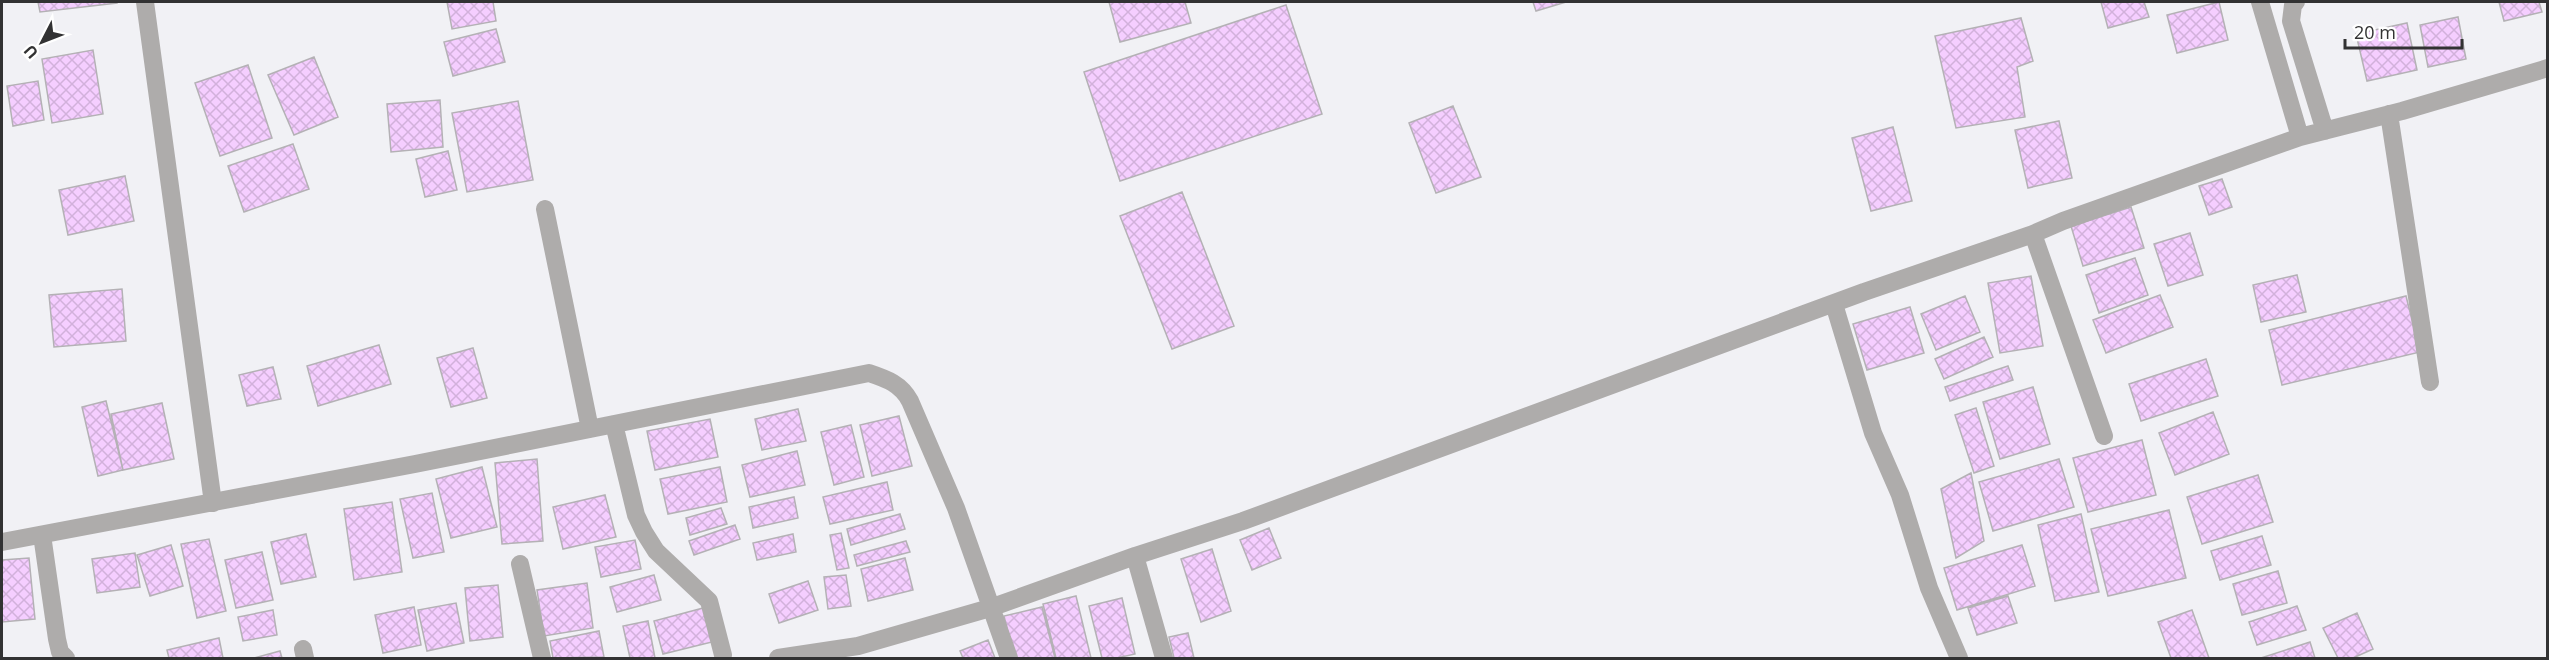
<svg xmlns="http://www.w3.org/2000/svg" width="2549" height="660" font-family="'Open Sans',sans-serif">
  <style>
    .building { fill: url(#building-cross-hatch); stroke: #b4b1b5; stroke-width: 1.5 }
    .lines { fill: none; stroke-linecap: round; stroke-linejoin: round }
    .minor { stroke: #aeacab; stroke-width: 18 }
  </style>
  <defs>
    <pattern id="building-cross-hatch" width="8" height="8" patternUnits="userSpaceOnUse" patternTransform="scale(1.5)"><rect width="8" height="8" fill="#f5ceff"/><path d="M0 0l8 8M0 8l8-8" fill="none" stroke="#d2b1db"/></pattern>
  </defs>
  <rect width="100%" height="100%" fill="#f1f1f5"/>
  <path class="building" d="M38,2H117V3L40,12Z
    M447,2H493L496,21L452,29Z
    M1109,2H1185L1191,23L1120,42Z
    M1533,2H1566L1536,11Z
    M2101,2H2144L2149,17L2108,28Z
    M2219,2L2228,40L2177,53L2167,15Z
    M2499,2H2539L2542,12L2504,21Z
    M1286,5L1322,114L1120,181L1084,72Z
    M2458,17L2466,59L2428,67L2420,25Z
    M2021,18L2033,61L2017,67L2025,117L1956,128L1935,36Z
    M2407,23L2417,70L2367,81L2356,34Z
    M496,29L505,62L453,76L444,42Z
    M93,50L103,114L52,123L42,59Z
    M314,57L338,117L294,135L268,75Z
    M248,65L272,138L220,156L195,83Z
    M38,81L44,120L13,126L7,86Z
    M440,100L443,147L391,152L387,104Z
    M518,101L533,180L467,192L452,113Z
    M1453,106L1481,177L1436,193L1409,123Z
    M2059,121L2072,178L2028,188L2015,130Z
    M1893,127L1912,201L1871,211L1852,138Z
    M293,144L309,189L244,212L228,166Z
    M448,151L457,190L425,197L416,159Z
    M125,176L134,221L68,235L59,190Z
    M2222,179L2232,207L2209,215L2199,186Z
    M1182,192L1234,326L1172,349L1120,216Z
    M2131,207L2144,248L2083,266L2071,226Z
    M2190,233L2203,275L2168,286L2154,244Z
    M2135,258L2148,295L2099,313L2086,275Z
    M2297,275L2306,312L2261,322L2253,285Z
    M2031,276L2043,346L2000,353L1988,283Z
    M122,289L126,341L54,347L49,295Z
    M2160,295L2173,327L2106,353L2093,320Z
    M1965,296L1980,332L1936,350L1921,314Z
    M2406,296L2420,352L2282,385L2269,330Z
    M1910,307L1924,353L1867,370L1853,324Z
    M1984,337L1993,357L1944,379L1935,359Z
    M379,345L391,384L318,406L307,366Z
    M473,348L487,398L451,407L437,358Z
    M2206,359L2218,396L2141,421L2129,384Z
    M2008,366L2013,380L1950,401L1945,387Z
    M273,367L281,399L247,406L239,375Z
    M2033,387L2050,444L2000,459L1983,402Z
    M106,401L123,470L98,476L82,407Z
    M162,403L174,459L123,470L111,414Z
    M1976,408L1994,466L1974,473L1955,415Z
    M798,409L806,441L762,450L755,419Z
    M2213,412L2229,454L2175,475L2159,433Z
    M899,416L912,466L872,476L860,425Z
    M710,419L718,457L655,470L647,431Z
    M851,425L864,477L834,485L821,432Z
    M2142,440L2156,495L2088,512L2073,458Z
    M797,451L805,485L750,497L742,465Z
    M537,459L543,541L502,544L495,463Z
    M2059,459L2074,507L1993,531L1979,482Z
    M482,467L497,527L451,538L436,479Z
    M720,467L727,502L668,514L660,479Z
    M1971,473L1984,541L1956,558L1941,489Z
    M2258,475L2273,522L2202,544L2187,497Z
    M887,482L893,510L830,524L823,497Z
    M432,493L444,552L413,558L400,499Z
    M605,495L616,537L563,549L553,507Z
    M794,497L798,518L753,528L749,507Z
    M392,502L402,572L354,580L344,509Z
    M721,508L727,524L690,535L686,518Z
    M2169,510L2186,578L2108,596L2091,529Z
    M900,514L905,529L851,545L847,529Z
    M2081,514L2099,592L2055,601L2038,525Z
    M735,525L740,539L694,555L689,541Z
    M1269,528L1281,558L1252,570L1240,540Z
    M841,533L849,568L837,570L830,535Z
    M306,534L316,577L281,584L271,542Z
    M793,534L796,552L757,560L753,543Z
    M2262,536L2271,565L2220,580L2211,551Z
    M209,539L226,611L197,618L181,544Z
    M635,540L641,569L601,577L595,547Z
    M906,541L910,552L857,566L854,555Z
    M171,545L183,586L150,596L137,555Z
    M2022,545L2035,586L1957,610L1944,568Z
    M1212,549L1231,611L1201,622L1181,559Z
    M262,552L273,600L236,608L225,560Z
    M135,553L140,587L97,593L92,559Z
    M29,558L35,619L2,622V560Z
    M905,558L913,590L868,601L861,569Z
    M2278,571L2287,603L2242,615L2233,584Z
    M654,575L661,600L617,612L610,587Z
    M846,575L851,606L828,609L824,577Z
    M808,581L818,610L779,623L769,594Z
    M587,583L593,628L544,636L537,590Z
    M498,585L503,637L470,641L465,588Z
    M1076,596L1091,658H1056L1043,604Z
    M2008,596L2017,623L1977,635L1968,608Z
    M1122,598L1135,654L1117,658H1102L1089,606Z
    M456,603L464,643L427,651L418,610Z
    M2297,606L2306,630L2257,645L2249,622Z
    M414,607L421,645L383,653L375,615Z
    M707,607L716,641L663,654L654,621Z
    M1042,607L1055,658H1014L1004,616Z
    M273,610L277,635L243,641L238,617Z
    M2192,610L2209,658H2171L2158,622Z
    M2357,613L2373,649L2353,658H2338L2323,628Z
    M648,621L655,658H630L623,626Z
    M599,631L604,657L553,658L550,641Z
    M1188,633L1194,658H1174L1169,637Z
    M219,638L223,658H169L167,650Z
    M988,640L995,658H963L960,651Z
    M2310,642L2315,658H2261Z
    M280,651L282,658H254Z"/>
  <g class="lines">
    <path class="minor" d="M145,2L213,503
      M2260,2L2300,137
      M2296,2L2293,5L2291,21L2325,131
      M2389,114L2430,382
      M545,209L590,429
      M2033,234L2104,436
      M1834,304L1873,433L1900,495L1929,588L1959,658
      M614,424L636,515L644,532L656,551L709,601L723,655
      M42,535L57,639L60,652L66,658
      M2,542L415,464L869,373C887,379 901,384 910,401L956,508L1009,658
      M1135,556L1164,658
      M520,564L542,658
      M303,649L305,658
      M778,658L858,646L990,608L1135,556L1243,521L1864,292L2033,234L2063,221L2300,137L2402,111L2548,68"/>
  </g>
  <rect width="2549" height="660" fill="none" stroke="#323233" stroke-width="6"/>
  <g transform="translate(42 42) rotate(228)" stroke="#ffffff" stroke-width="4.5" paint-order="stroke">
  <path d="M0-4.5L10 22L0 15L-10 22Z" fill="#323233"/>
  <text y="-9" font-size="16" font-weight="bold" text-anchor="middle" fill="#323233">U</text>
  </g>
  <path d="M2345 39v9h117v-9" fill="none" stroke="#323233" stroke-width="3"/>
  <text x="2354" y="39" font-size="18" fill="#323233" stroke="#ffffff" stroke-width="4.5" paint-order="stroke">20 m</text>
</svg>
